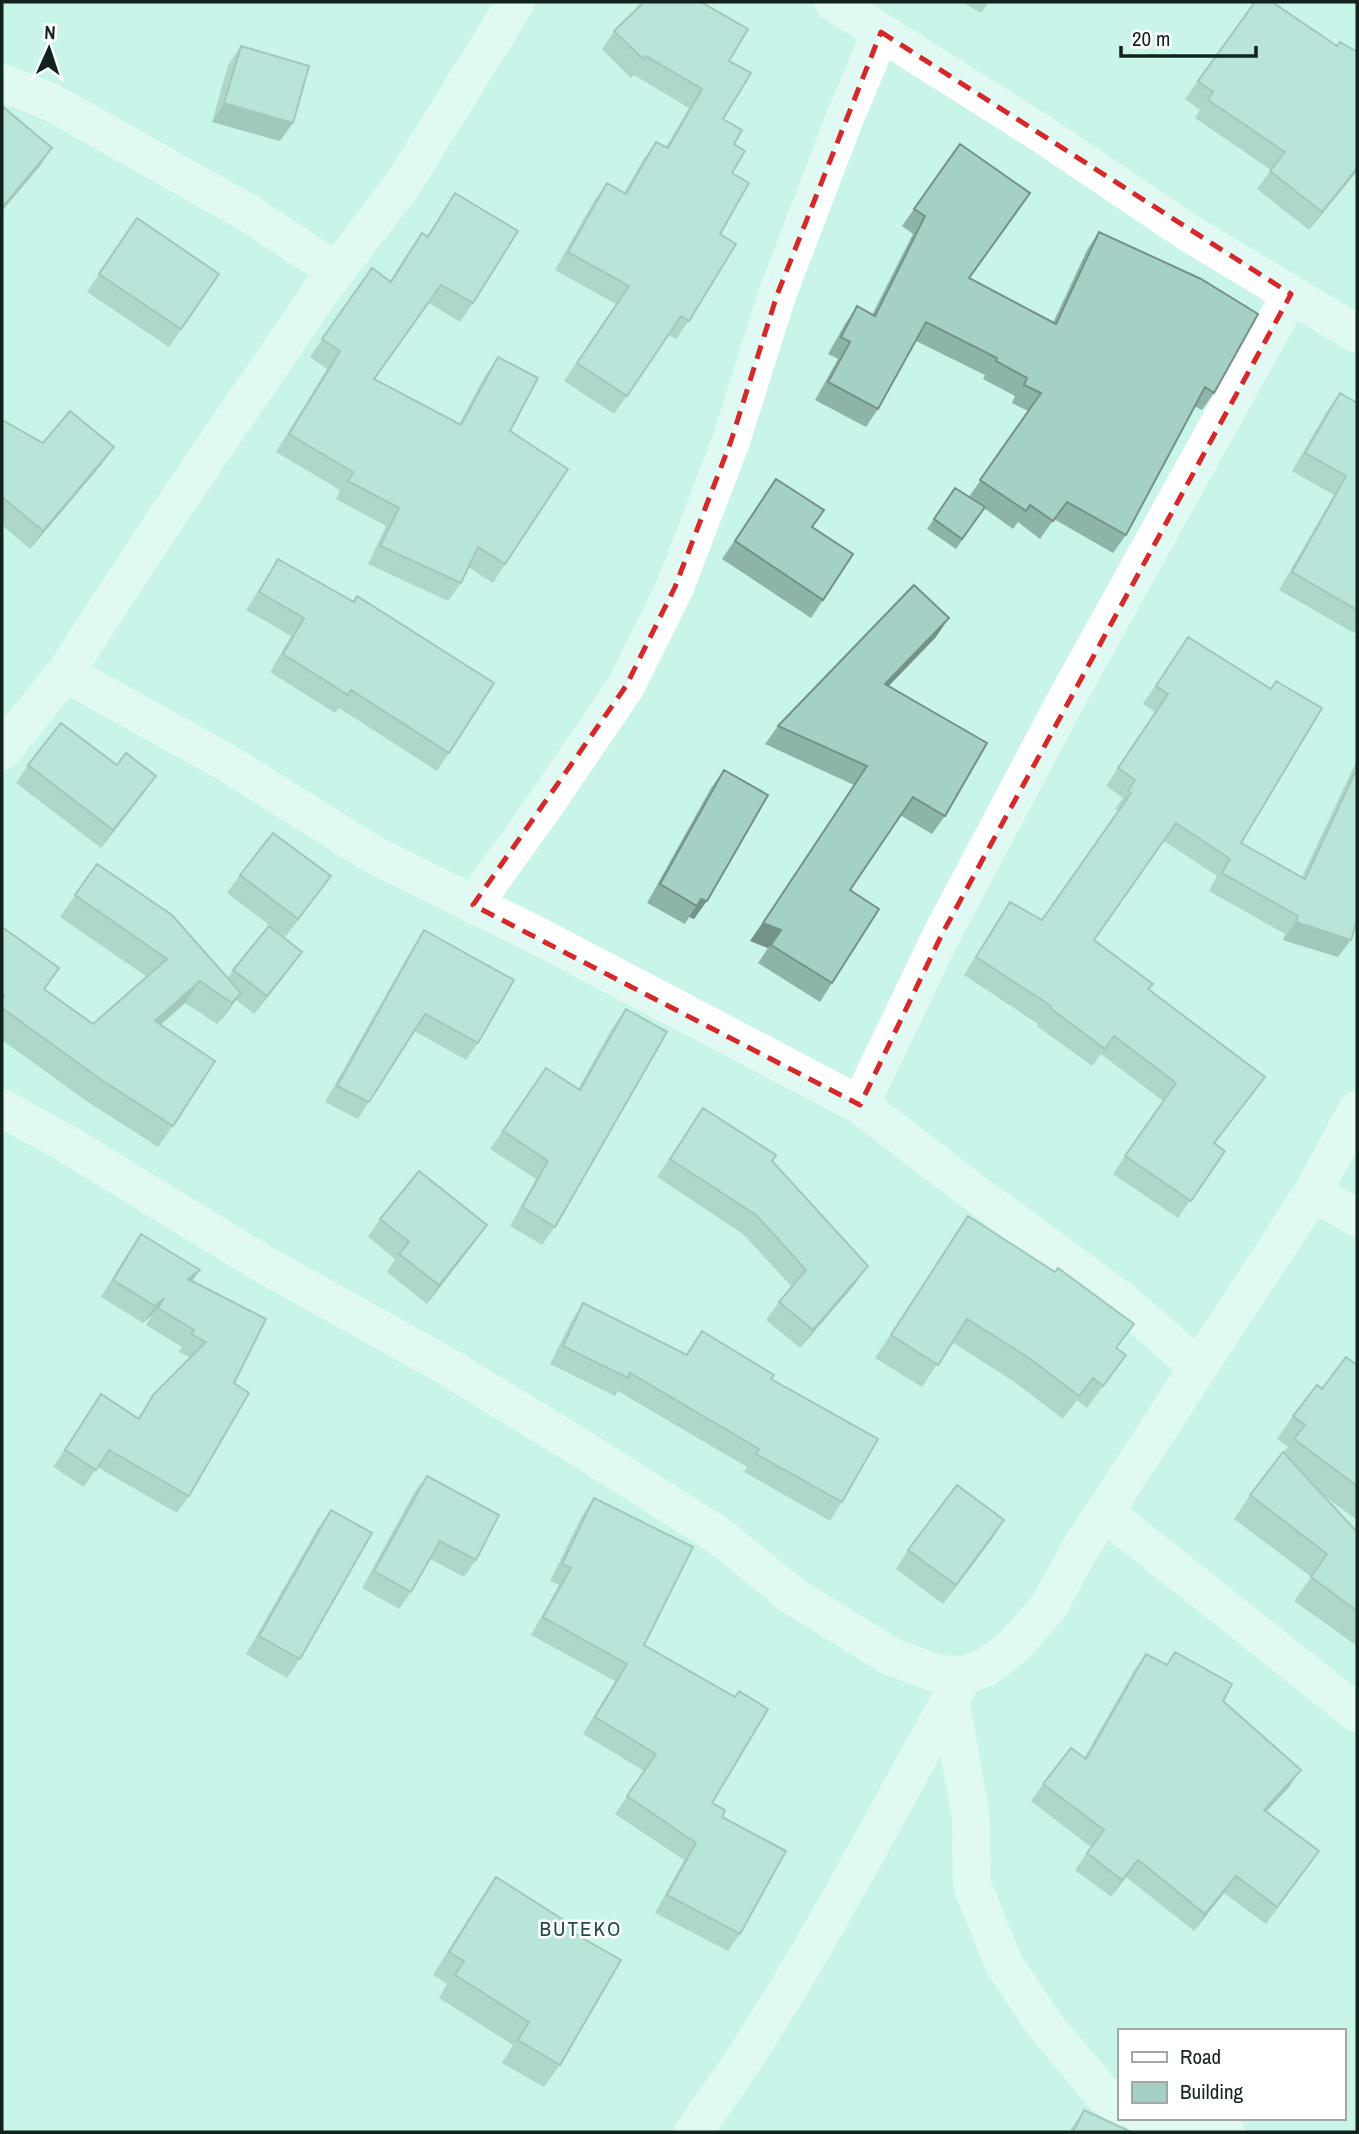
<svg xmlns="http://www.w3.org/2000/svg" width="1359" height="2134" font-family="'Archivo Narrow',sans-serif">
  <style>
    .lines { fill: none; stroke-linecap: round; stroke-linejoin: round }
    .minor { stroke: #fff; stroke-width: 38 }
    .wall { fill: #8eb3a9 }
    .shaded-wall { fill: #74928a }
    .building { fill: #a5d0c5; stroke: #74928a; stroke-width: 2 }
    .marked { fill: none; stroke: #d62828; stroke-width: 5; stroke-dasharray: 14 9; stroke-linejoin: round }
    .labels { text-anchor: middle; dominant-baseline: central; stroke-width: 5; stroke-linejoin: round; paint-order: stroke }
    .neighbourhood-label { font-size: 21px; letter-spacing: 2px; fill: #244c43; stroke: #fff }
  </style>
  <rect width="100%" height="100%" fill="#c8f4e9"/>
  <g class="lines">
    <path class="minor" d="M833,2L1039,132L1189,233L1357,334
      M2,83L51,102L248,213L336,271
      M65,673L224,761L374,855L540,937L860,1105L971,1190L1121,1300L1198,1367
      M2,751L65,673L164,521L321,291L403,184L516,2
      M473,905L538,815L626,686L675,587L731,441L777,295L844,120L881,32
      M860,1105L942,934L1067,698L1291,294
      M2,1108L67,1144L258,1261L448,1367L587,1452L718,1535L793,1596L892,1657L938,1674L964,1675L985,1668L1013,1647L1049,1606L1080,1549L1313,1192L1357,1110
      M1313,1192L1357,1218
      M1104,1512L1357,1713
      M950,1700L971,1817L972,1885L1004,1964L1044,2024L1102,2093L1119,2106
      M1143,2118L1226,2132
      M693,2132C798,1990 877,1829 964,1675"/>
  </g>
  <path class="wall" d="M962,2H989L981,13Z
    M1255,2L1337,46L1357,52V171L1309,230L1257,189L1271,170L1195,118L1200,110L1185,99Z
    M614,31L729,61L723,119L734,144L732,173L720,234L689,321L676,339L669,335L614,414L564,381L616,304L555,270L594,201L607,183L624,193L643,160L656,142L666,147L689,108L634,75L631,78L602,49Z
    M241,46L280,141L212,122L228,65Z
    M960,144L969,278L1053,323L1087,250L1099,232L1214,393L1202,410L1194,406L1126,535L1113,553L1054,519L1040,539L1018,522L1013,529L984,508L956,549L927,529L955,488L969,497L1028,411L1012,403L1015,396L983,379L985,375L916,341L878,409L866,427L815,400L838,359L828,354L845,324L857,306L872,315L913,234L902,226Z
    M455,193L473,303L460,322L429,303L375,379L459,424L485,376L498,357L510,431L505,564L493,583L468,567L461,583L448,601L368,564L386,526L336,499L340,490L276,452L327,369L310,357L372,268L390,281L409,251L422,233L427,236Z
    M137,218L219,274L169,347L87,292Z
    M1340,393L1357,403V628L1354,633L1279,590L1334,495L1292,471L1327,411Z
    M2,420L43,443L114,447L101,465L30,549L2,525Z
    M776,479L812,527L823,600L811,618L722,559Z
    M278,559L353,601L357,596L449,753L437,771L339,708L335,713L270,672L291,636L246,610L266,578Z
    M936,637L889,686L945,816L932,834L900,815L850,890L832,983L820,1002L758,963L768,948L750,941L854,785L765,744L778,726Z
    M1188,637L1270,689L1276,681L1241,843L1302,877L1357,760V920L1338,957L1283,940L1285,934L1209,891L1217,876L1164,841L1094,940L1149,990L1265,1077L1215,1143L1225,1151L1178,1218L1113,1174L1163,1101L1101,1054L1092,1066L1037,1026L1038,1024L964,975L998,920L1010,902L1042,920L1119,811L1115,809L1123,798L1106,786L1155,712L1143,704Z
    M28,765H117L156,776L143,794L101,848L16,783Z
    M724,770L768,795L694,919L689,917L685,924L647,903L711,788Z
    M97,864L228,978L233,970H289L254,1014L236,1000L217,1024L185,1003L160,1025L173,1126L158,1147L85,1100L2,1040V927L44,989L93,1024L147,977L60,917Z
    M240,875L331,876L285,937L227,893Z
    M424,930L478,1043L466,1060L414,1031L358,1119L325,1102L413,947Z
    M626,1009L555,1227L542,1245L510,1226L536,1179L490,1149L546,1068L578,1089L613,1027Z
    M703,1108L772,1161L855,1284L800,1348L766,1320L779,1302L792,1287L743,1234L657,1177Z
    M968,1216L1117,1349L1126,1355L1087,1408L1077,1400L1063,1419L1013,1381L952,1342L922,1387L875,1358Z
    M380,1219L474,1243L427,1304L387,1272L395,1259L368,1237Z
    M141,1234L192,1281L234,1383L189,1496L177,1513L97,1467L84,1487L53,1467L101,1394L138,1418L153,1395L191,1358L179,1352L182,1347L146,1325L152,1315L143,1323L101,1297L129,1251Z
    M583,1303L686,1354L702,1331L772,1379L842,1502L830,1521L744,1472L747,1467L618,1391L615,1396L550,1364L571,1322Z
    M1357,1365V1520L1323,1495L1357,1532V1646L1294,1601L1311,1577L1234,1519L1250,1495L1288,1447L1277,1439L1293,1416L1322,1389Z
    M427,1476L476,1560L464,1577L430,1559L411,1592L399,1609L362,1588L414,1493Z
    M594,1498L644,1645L712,1803L722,1817L740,1934L728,1951L655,1913L684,1860L615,1814L644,1771L583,1734L615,1681L531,1635L559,1585L550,1581L582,1516Z
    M331,1510L300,1659L287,1678L246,1654L318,1528Z
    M1004,1520L943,1604L896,1569L908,1550Z
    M1175,1652L1223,1701L1289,1787L1266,1812L1319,1851L1266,1924L1224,1893L1194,1931L1126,1877L1111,1897L1075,1870L1091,1847L1031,1801L1043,1784L1084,1758L1134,1671L1146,1654L1166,1665Z
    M496,1877L570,1931L560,2065L544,2087L502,2063L513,2045L439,1998L447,1984L433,1975L480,1900Z
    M1084,2110L1131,2132H1069Z"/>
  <path class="shaded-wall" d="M224,103L293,123L280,141L212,122Z
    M52,148L40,166L2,211V208Z
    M1357,168V171L1309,230L1322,212Z
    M114,447L101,465L30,549L43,531Z
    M949,618L936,637L873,702L885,684Z
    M156,776L143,794L101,848L113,830Z
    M331,876L318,894L285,937L298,919Z
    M701,899L707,901L694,919L689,917Z
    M1296,922L1351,940L1338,957L1283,940Z
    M763,923L781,930L768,948L750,941Z
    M302,952L289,970L254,1014L267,996Z
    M200,981L185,1003L140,1043L155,1021Z
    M241,993L226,1014L217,1024L232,1003Z
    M1265,1077L1252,1095L1201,1161L1214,1143Z
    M487,1225L474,1243L427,1304L439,1285Z
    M868,1266L855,1284L800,1348L813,1330Z
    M200,1270L188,1287V1279Z
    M164,1298L152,1315L143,1323L155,1306Z
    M1004,1520L992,1539L943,1604L956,1585Z
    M1301,1770L1289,1787L1252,1827L1264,1810Z
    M1138,1860L1126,1877L1111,1897L1122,1880Z
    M1236,1876L1224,1893L1194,1931L1205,1914Z"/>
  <path class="building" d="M644,2H701L748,29L729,61L751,73L723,119L742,130L734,144L745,151L732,173L749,183L720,234L736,244L689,321L681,316L627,396L577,363L629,286L568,252L607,183L626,194L656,142L668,148L702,89L646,56L643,59L614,31Z
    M1255,2H1272L1337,46L1340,42L1357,52V168L1322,212L1270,171L1285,152L1208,100L1213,92L1198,81Z
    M241,46L309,66L293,123L224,103Z
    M2,106L52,148L2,208Z
    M960,144L1030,193L969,278L1056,324L1099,232L1201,279L1258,314L1214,393L1205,387L1126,535L1067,502L1053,521L1030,505L1026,511L980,480L1041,393L1024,385L1027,378L996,361L997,358L926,322L878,409L828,382L850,342L841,337L857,306L875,316L925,216L914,209Z
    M455,193L518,231L473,303L441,285L374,379L461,425L498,357L538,378L510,431L568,469L505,564L478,547L461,583L380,546L399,508L348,481L353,472L289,434L340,351L322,339L372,268L391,282L422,233L428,237Z
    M137,218L219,274L181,329L99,274Z
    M1340,393L1357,403V610L1292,572L1346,476L1305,453Z
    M70,411L114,447L43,531L2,497V420L43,443Z
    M776,479L824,510L812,527L853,554L823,600L735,541Z
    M955,488L985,507L962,539L934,519Z
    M278,559L354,602L357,596L494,683L449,753L351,690L348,695L283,654L304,618L259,592Z
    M914,585L949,618L885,684L987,743L945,816L913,797L850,890L879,909L832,983L771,945L781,930L763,923L867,766L778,726Z
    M1188,637L1271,689L1276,681L1322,708L1241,843L1305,879L1357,768V920L1351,940L1296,922L1298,916L1222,873L1230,859L1176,823L1094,940L1153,984L1148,989L1265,1077L1214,1143L1225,1151L1191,1201L1125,1156L1176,1083L1114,1036L1105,1049L1050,1008L1051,1006L976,957L1010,902L1042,920L1131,793L1128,791L1135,780L1118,768L1168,694L1156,686Z
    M61,723L117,765L126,753L156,776L113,830L28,765Z
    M724,770L768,795L707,901L701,899L697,906L660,884Z
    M273,833L331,876L298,919L240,875Z
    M97,864L172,915L241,993L232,1003L200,981L155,1021L215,1061L173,1126L100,1079L2,1008V1000L4,996L2,994V927L59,968L44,989L93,1024L167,959L75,895Z
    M269,926L302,952L267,996L233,970Z
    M424,930L514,980L478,1043L425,1014L369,1102L337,1086Z
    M626,1009L667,1032L555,1227L522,1207L548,1161L503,1131L546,1068L580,1090Z
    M703,1108L776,1155L772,1161L868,1266L813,1330L779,1302L806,1270L756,1215L670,1159Z
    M419,1171L487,1225L439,1285L399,1254L409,1242L380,1219Z
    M968,1216L1055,1272L1058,1268L1134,1324L1116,1348L1126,1355L1103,1386L1093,1378L1079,1396L1029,1358L967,1319L938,1365L891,1335Z
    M141,1234L200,1270L188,1279L266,1319L234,1383L249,1393L189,1496L109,1450L96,1470L65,1450L101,1394L139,1419L153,1395L206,1342L191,1334L194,1330L158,1308L164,1298L155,1306L113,1280Z
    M583,1303L687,1355L702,1331L774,1375L771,1379L878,1439L842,1502L756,1454L759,1449L630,1373L628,1378L563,1346Z
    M1346,1357L1357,1365V1486L1294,1439L1305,1425L1293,1416L1317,1385L1322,1389Z
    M1283,1452L1357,1532V1611L1311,1577L1327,1554L1250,1495Z
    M427,1476L499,1515L476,1560L440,1541L411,1592L374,1571Z
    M957,1485L1004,1520L956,1585L908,1550Z
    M594,1498L693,1547L644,1645L735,1697L739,1691L768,1709L712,1803L725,1810L722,1817L786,1851L740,1934L667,1895L696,1843L627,1796L656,1754L595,1717L627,1664L543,1617L571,1568L562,1564Z
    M331,1510L372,1533L300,1659L259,1636Z
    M1175,1652L1232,1684L1223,1701L1301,1770L1264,1810L1319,1851L1277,1907L1236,1876L1205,1914L1138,1860L1122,1880L1087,1853L1104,1830L1043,1784L1071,1748L1086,1759L1146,1654L1167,1665Z
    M496,1877L573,1926L570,1931L621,1960L560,2065L518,2040L529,2022L455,1975L464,1961L449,1952Z
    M1084,2110L1131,2132H1073Z"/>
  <path d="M0 0H1359V2134H0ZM881,32L1291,294L942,934L860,1105L473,905L626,686L675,587L731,441L777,295Z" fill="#c8f4e9" fill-opacity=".55" fill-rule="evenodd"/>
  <path class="marked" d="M881,32L1291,294L942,934L860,1105L473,905L626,686L675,587L731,441L777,295Z"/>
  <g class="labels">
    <g class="neighbourhood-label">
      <text x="581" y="1928">BUTEKO</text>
    </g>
  </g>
  <rect width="1359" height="2134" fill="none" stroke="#12231f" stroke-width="7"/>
  <rect x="1118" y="2029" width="228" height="91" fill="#ffffff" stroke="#a0a7a5" stroke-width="2"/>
  <rect x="1132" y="2052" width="35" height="10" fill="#ffffff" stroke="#a0a7a5" stroke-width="2"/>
  <text x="1180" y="2064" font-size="21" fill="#12231f">Road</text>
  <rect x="1132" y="2082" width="35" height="21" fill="#a5d0c5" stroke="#a0a7a5" stroke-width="2"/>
  <text x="1180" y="2099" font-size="21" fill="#12231f">Building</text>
  <g transform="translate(49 49) rotate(3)" stroke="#ffffff" stroke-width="5" paint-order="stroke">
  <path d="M0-5L12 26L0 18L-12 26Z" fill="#12231f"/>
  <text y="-10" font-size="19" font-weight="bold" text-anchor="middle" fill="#12231f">N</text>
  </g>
  <path d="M1121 46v10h135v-10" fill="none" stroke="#12231f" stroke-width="3.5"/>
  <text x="1132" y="46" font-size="21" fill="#12231f" stroke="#ffffff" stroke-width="5" paint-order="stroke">20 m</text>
</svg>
